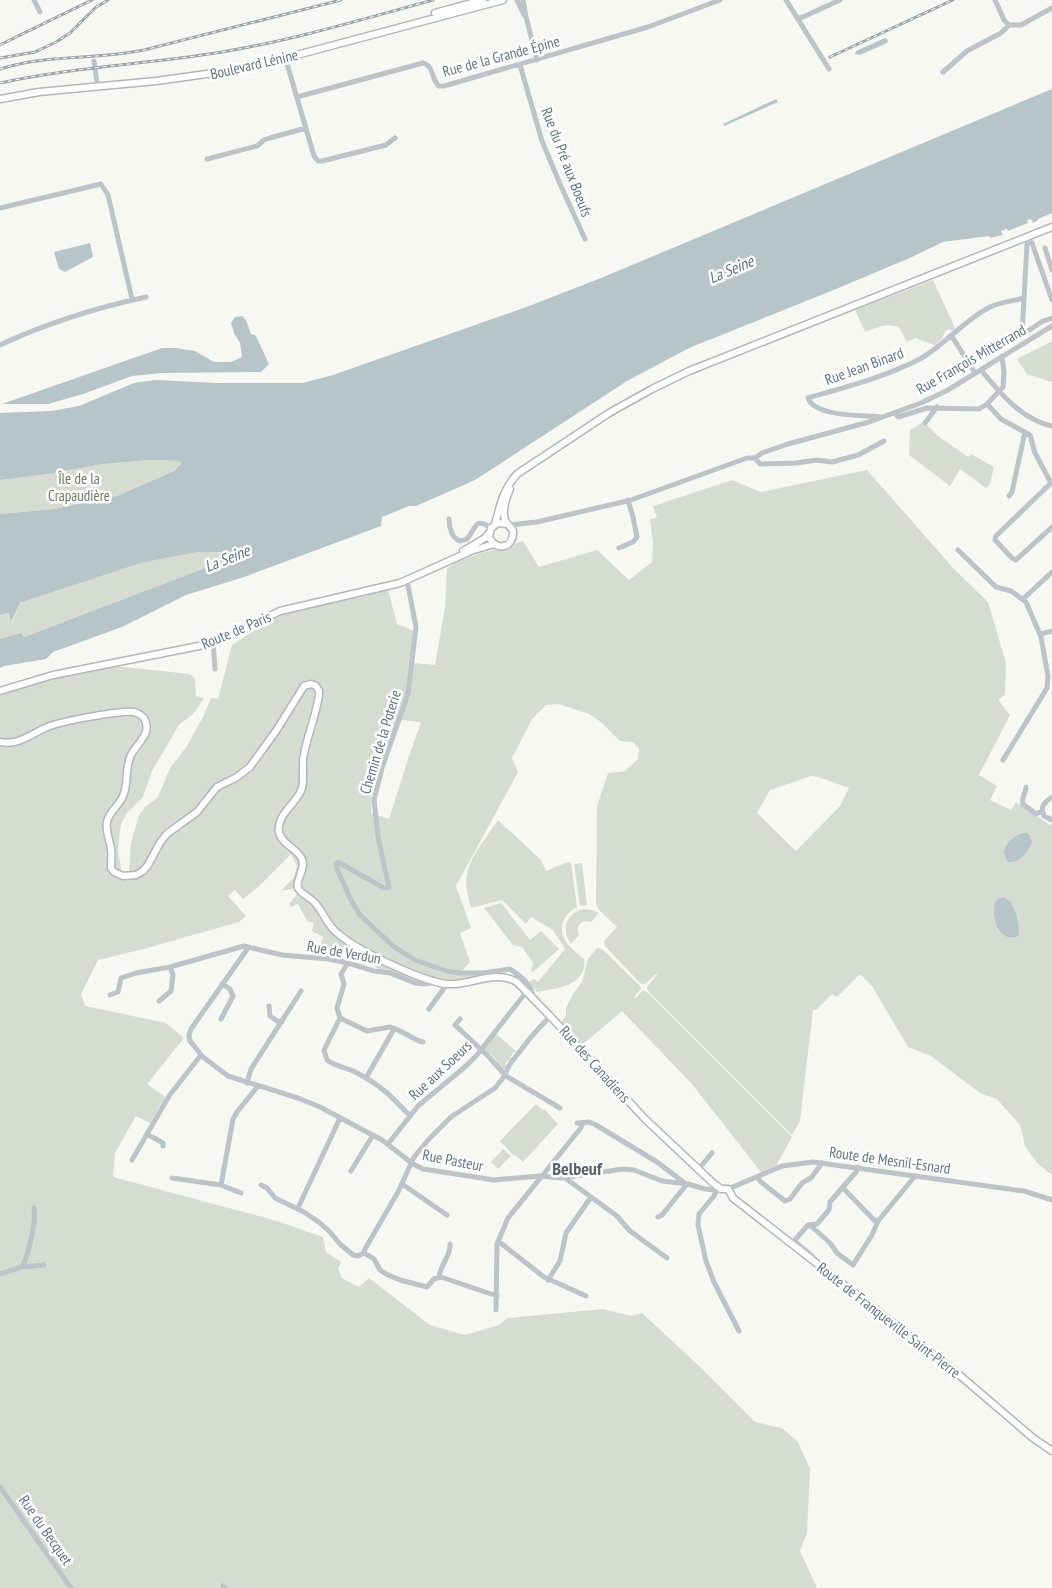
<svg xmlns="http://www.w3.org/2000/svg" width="1052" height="1588" font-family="'PT Sans Narrow',sans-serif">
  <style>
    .green { fill: #d7dcd3; fill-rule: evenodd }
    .water { fill: #b7c5c8 }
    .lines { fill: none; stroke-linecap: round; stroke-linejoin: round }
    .major-casing { stroke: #b1b7ba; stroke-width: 9 }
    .minor { stroke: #bdc3c6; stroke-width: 5 }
    .major { stroke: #fff; stroke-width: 6 }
    .rail-casing { stroke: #9da6aa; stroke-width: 3 }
    .rail { stroke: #fff; stroke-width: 1; stroke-dasharray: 4; stroke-linecap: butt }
    .labels { text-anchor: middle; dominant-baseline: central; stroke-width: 5; stroke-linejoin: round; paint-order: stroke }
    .street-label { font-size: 15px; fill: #63767e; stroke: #fff }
    .park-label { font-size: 15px; fill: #6c7b65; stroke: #fff }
    .water-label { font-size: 16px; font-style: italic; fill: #5e7679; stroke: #fff }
    .quarter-label { font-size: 18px; font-weight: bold; fill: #546369; stroke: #fff }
  </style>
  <rect width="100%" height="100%" fill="#f7f7f4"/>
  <path class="green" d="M933,280L955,328L952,331L949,329C944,331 944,334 942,339L935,345L915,338L907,342L899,327C883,323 880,327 865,332L855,310Z
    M1052,341V382L1027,374L1017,359Z
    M924,422L938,436L968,457L971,454L994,467L990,484L986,488L960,469L950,486L909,455L910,430Z
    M152,460L180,461L181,464L174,471L117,496L54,509L0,514V480L49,474L103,464Z
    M867,470L954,569L988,602L1006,663L1005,695L998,700L1010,715L979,775L997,786L990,800L1011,810L1016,802L1050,825L1052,824V1175L1037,1163L1025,1146L1020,1125L997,1099L980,1093L931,1056L908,1047L872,986L860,974L837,997L832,994L816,1010H813L800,1121L792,1135L648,991L647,987L657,975L656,974L645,984H641L605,946L604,941L617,927L599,910L596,904L597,806L608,773L625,771L638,759L639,749L633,742L620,741L601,722L589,714L559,704L546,705L532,719L512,758L518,772L456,886L471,928L460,933L470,962L459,974L478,975L480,977L447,982L425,976L422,982L416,981L380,970L364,957L348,950L335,949L321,944L323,937L312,931L314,923L307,921L298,904L291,907L289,904L299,892L296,888L281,891L294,877L297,866L291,854L258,887L243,899L235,890L228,896L246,916L239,922L147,948L98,960L81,994L85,1006L166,1023L184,1038L147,1084L165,1097L150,1123L136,1116L115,1153L113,1177L277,1221L323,1237L326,1252L341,1262L338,1269L342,1278L359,1287L369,1278L430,1325L465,1335L499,1325L507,1318L603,1309L631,1316L642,1313L698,1365L755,1422L782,1428L798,1442L810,1469L807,1533L800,1551L817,1588H0V696L51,677L106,665L190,674L195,679L196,696L204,698L193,714L179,725L152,771L143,797L127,813L121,824L118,850L122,874L129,873L131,843L139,815L145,807L158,797L170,768L187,746L203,717L211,698L218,699L232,645L281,613L388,590L397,624L414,631L406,694L372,793L371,813L389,819L408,759L421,722L400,720L410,695L414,663L435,665L445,608L447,569L458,560L523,541L539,567L597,550L629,580L652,562L653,544L650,519L657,518L653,506L732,480L761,492ZM811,776L818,777L849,788L840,806L796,851L757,813L770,790Z
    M198,552H237L205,568L24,637L21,634L0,639V615L9,613L12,622L20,603L141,563Z
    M498,820L541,860L546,871L565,863L571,862L577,907C564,913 557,929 566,942C570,948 578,954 584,959C588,986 555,989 537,992L529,982L534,979L538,982L565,949L553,930L531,917L526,924L502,900L471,908C469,899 466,889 466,880C468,858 487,837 498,820Z
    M582,863L587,905L580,906L574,864Z
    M501,903L530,940L541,931L559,949L533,972L531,970L533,963L522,947L513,945L484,908Z
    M584,909L593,910L599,913L591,922L584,921C578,924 576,929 579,935L571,944C560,929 567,912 584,909Z
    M597,948L602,949L639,985L641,989L634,997L636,998L642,991L647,992L792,1137L776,1166L761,1172L691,1083L622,1011L582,1045L561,1022L566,1016V1008L573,994L582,982L588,959Z
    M496,1034L517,1052H514L510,1057L511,1059L509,1062L508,1060L505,1064L507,1066L505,1069H503L497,1063V1061L491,1054L489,1056L483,1050Z
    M536,1104L543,1110L544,1109L558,1124L523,1162L515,1155L514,1156L500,1141Z
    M503,1149L511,1156L498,1169L491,1162Z"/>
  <path class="water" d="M885,38L888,40L887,43L860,55L855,54L856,51Z
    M1052,89V213L1038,219L1037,221L1033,223L1031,219L1027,220L1028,223L1008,231L1007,229L1001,231L1003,235L990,238L989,236L943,242L912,257L836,289L689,348L627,381L475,480L416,506H409L382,517L381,526L244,577L186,595L122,627L53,652L46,659L4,666L0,668V639L21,633L24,637L205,568L235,552H198L141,563L20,603L11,622L9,613L0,615V514L54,509L117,496L174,471L181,464L180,461L152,460L103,464L49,474L0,480V413L51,411L79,406L134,383L155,380L219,383H303L333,375L529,306L601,278Z
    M776,99L778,102L724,126L723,124Z
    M90,243L93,257L65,272L59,269L54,252Z
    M242,316L246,320L251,334L256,336L269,364L261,372L162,373L132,376L83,394L48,404H2L162,348H176L195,351L214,362H231L242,357L240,343L234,333L231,323L235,317Z
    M1022,833H1028L1032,841L1031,845C1025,854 1021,863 1008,862L1004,854C1004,844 1013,837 1022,833Z
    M1004,897C1015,903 1021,925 1018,936C998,944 991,916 995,902L998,899Z"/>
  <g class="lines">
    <defs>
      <path id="major" d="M435,13L483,0
        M0,99L39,92L156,81L228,71L278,60L503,0
        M495,524C501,504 502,491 517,474L609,413L652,389L689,371L1052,227
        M506,524L498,523L491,528L489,537C496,552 514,548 513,531C511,527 508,525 506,522C501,512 506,498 510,489
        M463,551L485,538L489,533
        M0,691L53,675L204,645L219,640L280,611L400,583L471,551L494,544
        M0,742C20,746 33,732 50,726C64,721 121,710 134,712C138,713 141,715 144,718C153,733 137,743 131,755C124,770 129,784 123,796C119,806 109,811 107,822C105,831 110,840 111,849C112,855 111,861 111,868L114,872L123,876L136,875L143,871L148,865L161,841L168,833L197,812L217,787L237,777L250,767L276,731L304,686L311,684L316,686L319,691V695C316,715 308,734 304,754C301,765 305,777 302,788C298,802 281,811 279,826C276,842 296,847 302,859C306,870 295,880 298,888C301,894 311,898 315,903C323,912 326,922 335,931C355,950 412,976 440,983C466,989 493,968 517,982L550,1016L645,1119L713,1183L721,1189H728L733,1198L957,1373L1033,1438L1052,1451"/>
    </defs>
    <use href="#major" class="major-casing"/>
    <path class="minor" d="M34,0L40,12
      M517,0L524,15
      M523,0L526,17L537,60
      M786,0L829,69
      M995,0L1004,20L1009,25
      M798,18L803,17L840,0
      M1009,25H1021L1052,8
      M278,60L286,63L288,67L314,156L318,161H322L386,145L395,138
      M94,61L97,83
      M520,65L542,141L560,184L585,239
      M943,72L967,51L1001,33L1009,25
      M297,97L423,63C434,66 431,79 439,86H444L648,27L720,0
      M207,159L257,146L264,140L270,138L306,128
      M0,208L101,184L108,195L132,299
      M1045,248L1052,270
      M951,335L975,373
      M1022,335L1027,244L1028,242L1032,243L1052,300
      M1022,335L1043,321L1052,318
      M0,345C47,323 95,308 146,297
      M981,370C1000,393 1021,419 1052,426
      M987,404L1001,419L1030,435L1035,453L1051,483
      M895,413L898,417L927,408L979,409L987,404L1003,387L1004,373L1002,356
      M881,417C864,415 814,417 808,398C846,387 885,377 920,359C945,345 964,320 990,307C1001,302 1013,301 1024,298
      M925,423L937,407
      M755,458L760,464L796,463L817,460L832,462L858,455L884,441
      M1052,482L996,536L995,540L1012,558L1016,560L1052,527
      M1009,496L1012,492L1025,432
      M449,519C449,528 452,538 460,541L467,539C476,529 474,516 491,528
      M509,525L537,522L631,500L747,458H755L762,453L788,444L869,422L921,403L948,390L1052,326
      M619,548L633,542L637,537L633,517L628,500
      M958,550L996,587L1011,591L1026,602L1041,637L1048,676L1047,688L1003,760
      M407,580L416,627L408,694L382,768L374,800L378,837L389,887L384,888L338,862L336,864L337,869L352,902L360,915L393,946L415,960L447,971L459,973H483L510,969C520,976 532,984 533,998
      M1023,599L1052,572
      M1041,634L1052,631
      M213,642L215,669
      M1026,787C1026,793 1021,798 1023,804L1036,814L1042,811
      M1052,797C1044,802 1040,807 1044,816L1052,820
      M248,948L191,1029L189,1035L190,1041L203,1057L228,1076L298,1098L320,1107L382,1140L413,1164L423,1169L494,1180L540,1176L561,1178L623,1169L634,1170L662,1181L688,1184L705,1189L716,1190
      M348,963L341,974L344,984L337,1008L340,1018L367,1031L390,1027L396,1029L419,1041L423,1042
      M110,995L118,992L121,978L136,973L170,967L244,946L282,955L329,959L348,963L374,971L390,973L415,983L424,984L436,982
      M159,1001L171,991L173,975L170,967
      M269,1006L270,1016L277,1021L282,1022
      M429,1009L447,984
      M340,1018L324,1050L327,1060C336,1067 349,1068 359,1074C383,1087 392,1097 410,1116
      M221,1019L233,996L230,989L222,984
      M460,1019L455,1025L489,1057L506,1076L560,1108
      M366,1078L394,1029
      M247,1083L251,1069L301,991
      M577,1123L589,1122L596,1125L657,1162L686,1184
      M388,1144L418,1106L466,1066L477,1055L527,991
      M163,1146V1143L147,1134L169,1096L201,1055
      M132,1160L147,1134
      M698,1170L712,1153
      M351,1171L373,1135
      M757,1177L761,1182L785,1201L790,1199L802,1183L811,1178L822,1163
      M172,1178L221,1185L233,1119L237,1112L258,1086
      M565,1178L617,1216L630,1231L667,1258
      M402,1184L447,1215
      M221,1185L241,1193
      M261,1185L267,1188L275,1198L304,1212L320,1223L330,1232L340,1244L353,1255L358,1256L364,1253
      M843,1188L874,1220L878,1221
      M717,1189L714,1196L699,1214L698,1225L706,1261L714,1282L739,1331
      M728,1189L782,1166L813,1162L1024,1191L1052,1200
      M298,1208L340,1118
      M658,1217L662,1215L687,1184
      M810,1225L830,1243L837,1253L853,1265L872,1235L878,1221L915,1176
      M498,1241L544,1277L586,1296
      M364,1253L365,1249L398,1192L414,1157L430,1138L451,1117L495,1088L503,1078L510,1064L531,1037L550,1016
      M364,1253L374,1259L380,1270L386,1274L400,1280L427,1287L434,1279L441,1277L497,1296
      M812,1256L794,1241L808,1225L817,1224L829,1210L830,1202L856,1172L858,1167
      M22,1267C29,1254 36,1222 34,1208
      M0,1274L22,1267L44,1265
      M439,1277C440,1265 451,1256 450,1244
      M548,1280L560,1261L566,1233L591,1197
      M496,1310L497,1244L508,1218L580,1129L583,1123
      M0,1487L71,1588
      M223,1586L225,1588"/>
    <use href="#major" class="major"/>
    <defs>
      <path id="rail" d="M0,45L92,0
        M830,57L953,0
        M0,58L35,52L56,42L70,33L95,8L108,0
        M0,69C47,54 96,60 144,50L341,0
        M0,83C73,67 149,64 222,52C294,40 363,19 433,0"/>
    </defs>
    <use href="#rail" class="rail-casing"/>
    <use href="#rail" class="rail"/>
  </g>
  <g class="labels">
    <g class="street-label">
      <text transform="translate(501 56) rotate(-15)">Rue de la Grande Épine</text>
      <text transform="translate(254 64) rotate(-13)">Boulevard Lénine</text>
      <text transform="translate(567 162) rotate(69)">Rue du Pré aux Boeufs</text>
      <text transform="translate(971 359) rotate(-30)">Rue François Mitterrand</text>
      <text transform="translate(864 366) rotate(-20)">Rue Jean Binard</text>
      <text transform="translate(236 630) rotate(-23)">Route de Paris</text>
      <text transform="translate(380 742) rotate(-73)">Chemin de la Poterie</text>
      <text transform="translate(344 952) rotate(10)">Rue de Verdun</text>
      <text transform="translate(595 1064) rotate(48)">Rue des Canadiens</text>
      <text transform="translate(440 1070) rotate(-43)">Rue aux Soeurs</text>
      <text transform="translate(453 1160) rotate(11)">Rue Pasteur</text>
      <text transform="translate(890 1160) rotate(8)">Route de Mesnil-Esnard</text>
      <text transform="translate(889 1320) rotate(38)">Route de Franqueville Saint-Pierre</text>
      <text transform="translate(46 1530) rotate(55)">Rue du Becquet</text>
    </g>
    <g class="park-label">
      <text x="79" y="478">Île de la<tspan x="79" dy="17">Crapaudière</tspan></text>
    </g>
    <g class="water-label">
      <text transform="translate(731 269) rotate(-23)">La Seine</text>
      <text transform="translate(227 558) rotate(-22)">La Seine</text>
    </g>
    <g class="quarter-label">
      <text x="577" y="1168">Belbeuf</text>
    </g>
  </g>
</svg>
